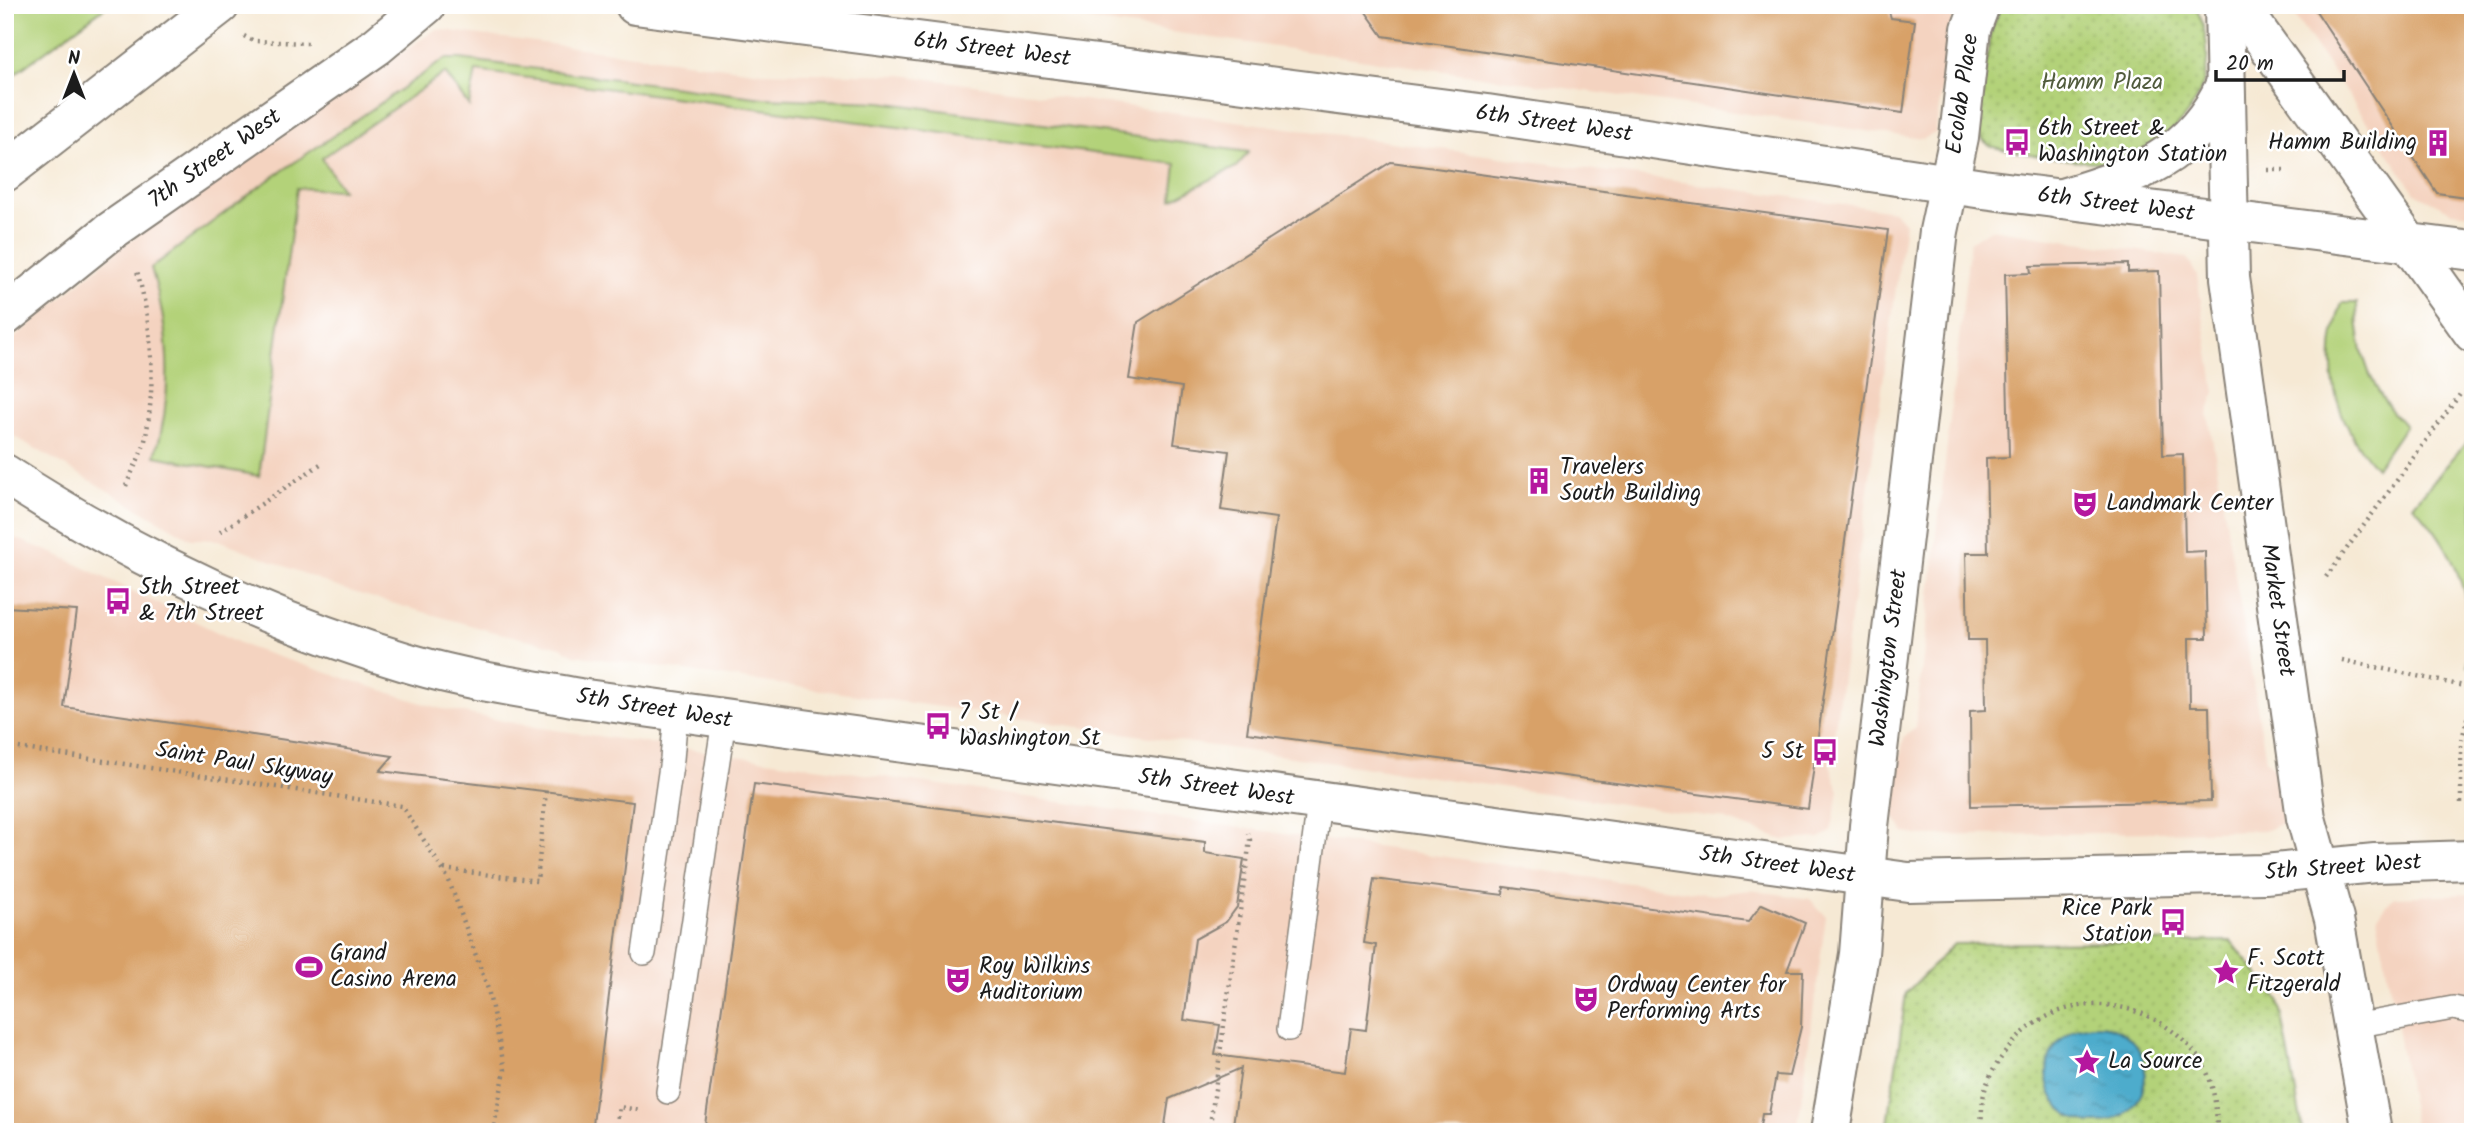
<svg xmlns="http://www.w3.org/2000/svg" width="2478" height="1137" font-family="Kalam,sans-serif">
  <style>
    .built { fill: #f4d3c0 }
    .green { fill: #b3d279; stroke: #68774a; stroke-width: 2 }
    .park { fill: url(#park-dots); stroke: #68774a; stroke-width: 2 }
    .water { fill: url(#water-ripples); stroke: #346474; stroke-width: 2 }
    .building { fill: #d8a167 }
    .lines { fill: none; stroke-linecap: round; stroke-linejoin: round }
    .lane-casing { stroke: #898278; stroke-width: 26 }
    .street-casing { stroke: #898278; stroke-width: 42 }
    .secondary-casing { stroke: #898278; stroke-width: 42 }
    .path { stroke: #898278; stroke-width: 4.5; stroke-dasharray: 2 5; stroke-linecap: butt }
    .lane { stroke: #fff; stroke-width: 23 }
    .street { stroke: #fff; stroke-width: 38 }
    .secondary { stroke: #fff; stroke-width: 38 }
    .labels { text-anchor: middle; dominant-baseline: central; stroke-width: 5; stroke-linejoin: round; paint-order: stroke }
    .street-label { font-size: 23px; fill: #1c1c1c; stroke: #fff }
    .park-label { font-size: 23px; fill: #515c3d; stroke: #fff }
    .poi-label { font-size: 23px; fill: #1c1c1c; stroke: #fff; text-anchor: start }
  </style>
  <defs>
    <pattern id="park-dots" width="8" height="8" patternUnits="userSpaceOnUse" patternTransform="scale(1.75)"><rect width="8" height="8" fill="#b3d279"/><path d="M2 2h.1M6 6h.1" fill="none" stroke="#99b468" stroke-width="1.8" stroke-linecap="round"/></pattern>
    <pattern id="water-ripples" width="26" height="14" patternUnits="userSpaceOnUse" patternTransform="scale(1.75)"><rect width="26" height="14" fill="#4daccc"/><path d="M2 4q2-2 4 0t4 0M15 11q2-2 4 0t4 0" fill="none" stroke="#3f8ba5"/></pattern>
  </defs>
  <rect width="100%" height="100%" fill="#fff"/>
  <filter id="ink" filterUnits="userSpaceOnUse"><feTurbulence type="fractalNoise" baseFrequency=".0143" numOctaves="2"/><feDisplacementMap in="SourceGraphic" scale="14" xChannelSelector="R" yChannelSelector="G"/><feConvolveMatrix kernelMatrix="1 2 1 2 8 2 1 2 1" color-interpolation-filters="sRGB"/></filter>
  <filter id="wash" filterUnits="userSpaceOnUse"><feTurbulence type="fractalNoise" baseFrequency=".00686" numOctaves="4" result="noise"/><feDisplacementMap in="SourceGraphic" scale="28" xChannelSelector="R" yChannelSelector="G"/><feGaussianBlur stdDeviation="1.57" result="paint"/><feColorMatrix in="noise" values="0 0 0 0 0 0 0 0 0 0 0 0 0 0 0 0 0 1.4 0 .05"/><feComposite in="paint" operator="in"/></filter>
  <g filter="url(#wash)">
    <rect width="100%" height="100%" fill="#f6e9d4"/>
    <path class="built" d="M981,5H1955L1935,133L1923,139Z
      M2287,5H2473V214L2453,212L2416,194Z
      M436,29L762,72L901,75L1894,211L1905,223L1830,764L1839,791L1831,832L1820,838L1783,840L1720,818L574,655L561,647L491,631L342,589L219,540L191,539L5,431V346L123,246Z
      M1990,229L2187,258L2197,276L2215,392L2208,414L2266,760L2283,776L2287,804L2282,823L2267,830L1923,836L1905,833L1895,818L1891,804L1904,737L1915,728L1970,242Z
      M5,534L58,555L250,648L438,708L534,727L1713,895L1750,890L1810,899L1826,916L1797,1132H5Z
      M2473,894V1132H2416L2377,917L2394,897Z"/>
    <path class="green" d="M5,5H108L5,81Z
      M445,59H460L763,98L881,102L1249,152L1236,167L1172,199L1176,164L476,71L469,106L445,73L322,158L342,190L297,188L259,476L155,456C174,393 170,330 151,268L263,184Z
      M2342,303H2357C2356,352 2371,392 2405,426L2376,468C2334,422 2320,362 2342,303Z
      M2470,438L2473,441V667L2467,665C2478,607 2455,547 2413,505Z"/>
    <path class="park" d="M2001,5H2195C2230,78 2186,142 2113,161C2093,166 2013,152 1990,146L1978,135V125L1990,34Z
      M2231,941L2279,1000L2303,1132H1887L1906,993L1954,944Z"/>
    <path class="water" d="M2047 1074a49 49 0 1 1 98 0a49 49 0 1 1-98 0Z"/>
    <g id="blocks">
      <path class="building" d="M1361,5H1887L1891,18L1915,21L1903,113L1383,36Z
        M2312,5H2473V198L2437,193Z
        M1391,162L1888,230L1808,809L1247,733L1276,518L1221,510L1229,451L1174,444L1182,387L1129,379L1138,322Z
        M2128,264V272L2159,271L2163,455L2183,454L2185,552L2205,551L2207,638H2189L2190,707H2209L2211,801L1971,806L1970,711L1986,710L1985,640H1968L1966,553H1988L1986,458L2009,457L2005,274L2031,273L2030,266Z
        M5,607L77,611L64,707L393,756L380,771L633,802L592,1132H5Z
        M754,784L1205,842V853L1244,859L1237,907L1226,922L1195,939L1184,1020L1220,1025L1215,1055L1345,1072L1351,1028L1366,1030L1376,945L1364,943L1374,879L1503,895L1504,887L1748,922L1762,904L1805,923L1787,971H1803L1801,1027L1789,1076L1776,1075L1769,1114H1762L1759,1132H1232L1241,1068L1169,1099L1164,1132H704Z"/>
    </g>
  </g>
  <g filter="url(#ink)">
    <use href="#blocks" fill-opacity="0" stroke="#898278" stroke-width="2"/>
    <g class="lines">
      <defs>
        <path id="lane" d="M644,953L672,759L676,713
          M2354,1026L2453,1008L2473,1012
          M1289,1029L1319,803
          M668,1092L724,720"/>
        <path id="street" d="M2224,5L2230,278L2306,818L2334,919L2372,1132
          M2059,199C2130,177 2192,160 2225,85
          M1830,1132L1859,954L1869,826L1939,231L1959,137L1971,29L1980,5"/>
        <path id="secondary" d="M635,5L1487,114L1983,189L2473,251
          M2239,5L2473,333
          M5,172L220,5
          M5,316L111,231L377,46L426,5
          M5,474C132,557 267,621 412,664C467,680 523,688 579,698L1908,882L2265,874L2375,863L2473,860"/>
      </defs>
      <use href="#lane" class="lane-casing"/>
      <use href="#street" class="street-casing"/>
      <use href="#secondary" class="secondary-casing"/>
      <path class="path" d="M244,36L254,41L308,43
        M5,97L8,98
        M2268,170H2289
        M126,486C132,470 143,453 146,436C156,381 152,324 137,271
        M220,532L322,463
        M2326,577L2461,393
        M2342,660L2473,688
        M5,746L402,806L448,878L488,989L505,1070L493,1132
        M2461,803V744L2473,693
        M444,869L537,881L546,791
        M616,1132L619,1107L639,1110
        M1209,1132L1250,840L1248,833
        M1981,1132C1982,1120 1981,1106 1984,1094C1988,1075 2000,1058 2012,1044C2065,983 2156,997 2200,1060C2214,1079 2217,1110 2217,1132"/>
      <use href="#lane" class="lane"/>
      <use href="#street" class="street"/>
      <use href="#secondary" class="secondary"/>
    </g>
  </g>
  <defs>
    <symbol id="bus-bare" viewBox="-9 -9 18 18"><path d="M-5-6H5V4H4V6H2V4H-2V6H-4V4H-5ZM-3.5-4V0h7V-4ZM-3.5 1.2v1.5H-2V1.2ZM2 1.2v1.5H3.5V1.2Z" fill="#b5179e" stroke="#fff" stroke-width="2.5" paint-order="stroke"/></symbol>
    <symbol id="building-bare" viewBox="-9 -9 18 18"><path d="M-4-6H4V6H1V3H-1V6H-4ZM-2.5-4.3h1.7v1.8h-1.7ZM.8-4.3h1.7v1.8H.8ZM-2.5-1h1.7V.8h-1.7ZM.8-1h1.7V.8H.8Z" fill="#b5179e" stroke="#fff" stroke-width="2.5" paint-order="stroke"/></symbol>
    <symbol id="theatre-bare" viewBox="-9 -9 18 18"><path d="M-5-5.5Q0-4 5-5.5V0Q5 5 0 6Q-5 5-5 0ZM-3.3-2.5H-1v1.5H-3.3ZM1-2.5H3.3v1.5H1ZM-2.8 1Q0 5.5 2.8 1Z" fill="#b5179e" stroke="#fff" stroke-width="2.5" paint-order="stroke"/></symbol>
    <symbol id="stadium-bare" viewBox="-9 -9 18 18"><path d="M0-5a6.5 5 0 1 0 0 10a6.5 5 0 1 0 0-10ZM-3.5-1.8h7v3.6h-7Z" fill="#b5179e" stroke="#fff" stroke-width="2.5" paint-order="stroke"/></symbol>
    <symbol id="sight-bare" viewBox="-9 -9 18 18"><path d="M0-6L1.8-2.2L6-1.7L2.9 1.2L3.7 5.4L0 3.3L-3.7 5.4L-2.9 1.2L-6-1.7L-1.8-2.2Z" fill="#b5179e" stroke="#fff" stroke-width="2.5" paint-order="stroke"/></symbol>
  </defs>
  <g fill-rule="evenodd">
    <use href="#bus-bare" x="1998" y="123" width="38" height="38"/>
    <use href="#building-bare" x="2419" y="124" width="38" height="38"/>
    <use href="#building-bare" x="1520" y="462" width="38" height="38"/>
    <use href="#theatre-bare" x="2066" y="485" width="38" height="38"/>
    <use href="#bus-bare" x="99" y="582" width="38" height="38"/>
    <use href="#bus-bare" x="919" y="707" width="38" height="38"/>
    <use href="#bus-bare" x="1806" y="733" width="38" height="38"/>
    <use href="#bus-bare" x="2154" y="903" width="38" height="38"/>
    <use href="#stadium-bare" x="290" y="948" width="38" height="38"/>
    <use href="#sight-bare" x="2207" y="953" width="38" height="38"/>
    <use href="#theatre-bare" x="939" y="961" width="38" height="38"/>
    <use href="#theatre-bare" x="1567" y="980" width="38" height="38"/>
    <use href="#sight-bare" x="2068" y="1043" width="38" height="38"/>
  </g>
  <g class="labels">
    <g class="street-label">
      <text transform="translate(992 50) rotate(7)">6th Street West</text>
      <text transform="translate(1963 94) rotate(-82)">Ecolab Place</text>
      <text transform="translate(1554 124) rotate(8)">6th Street West</text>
      <text transform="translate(215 159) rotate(-35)">7th Street West</text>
      <text transform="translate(2116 205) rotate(7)">6th Street West</text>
      <text transform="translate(2277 610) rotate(82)">Market Street</text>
      <text transform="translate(1889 658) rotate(-83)">Washington Street</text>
      <text transform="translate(654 709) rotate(9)">5th Street West</text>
      <text transform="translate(244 764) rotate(9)">Saint Paul Skyway</text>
      <text transform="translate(1216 788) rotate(8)">5th Street West</text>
      <text transform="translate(1777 865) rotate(8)">5th Street West</text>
      <text transform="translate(2343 868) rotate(-4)">5th Street West</text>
    </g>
    <g class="park-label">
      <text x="2102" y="83">Hamm Plaza</text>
    </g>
    <g class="poi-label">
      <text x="2038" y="129">6th Street &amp;<tspan x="2038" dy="26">Washington Station</tspan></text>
      <text x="2417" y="143" text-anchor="end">Hamm Building</text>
      <text x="1560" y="468">Travelers<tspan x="1560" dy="26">South Building</tspan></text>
      <text x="2106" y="504">Landmark Center</text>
      <text x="139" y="588">5th Street<tspan x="139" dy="26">&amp; 7th Street</tspan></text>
      <text x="959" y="713">7 St /<tspan x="959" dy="26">Washington St</tspan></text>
      <text x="1804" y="752" text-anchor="end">5 St</text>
      <text x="2152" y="909" text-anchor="end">Rice Park<tspan x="2152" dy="26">Station</tspan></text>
      <text x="330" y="954">Grand<tspan x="330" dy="26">Casino Arena</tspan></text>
      <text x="2247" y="959">F. Scott<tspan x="2247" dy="26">Fitzgerald</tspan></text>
      <text x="979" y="967">Roy Wilkins<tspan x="979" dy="26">Auditorium</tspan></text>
      <text x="1607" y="986">Ordway Center for<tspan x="1607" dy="26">Performing Arts</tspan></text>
      <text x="2108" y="1062">La Source</text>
    </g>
  </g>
  <rect width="2478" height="1137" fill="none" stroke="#fff" stroke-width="28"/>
  <g transform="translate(74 74)" stroke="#ffffff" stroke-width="5" paint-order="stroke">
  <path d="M0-5L12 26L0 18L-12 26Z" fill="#1c1c1c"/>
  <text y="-10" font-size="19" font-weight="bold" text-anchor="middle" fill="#1c1c1c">N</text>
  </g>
  <path d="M2216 70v10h128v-10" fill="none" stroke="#1c1c1c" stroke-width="3.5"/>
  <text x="2226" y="70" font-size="21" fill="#1c1c1c" stroke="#ffffff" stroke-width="5" paint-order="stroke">20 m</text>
</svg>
